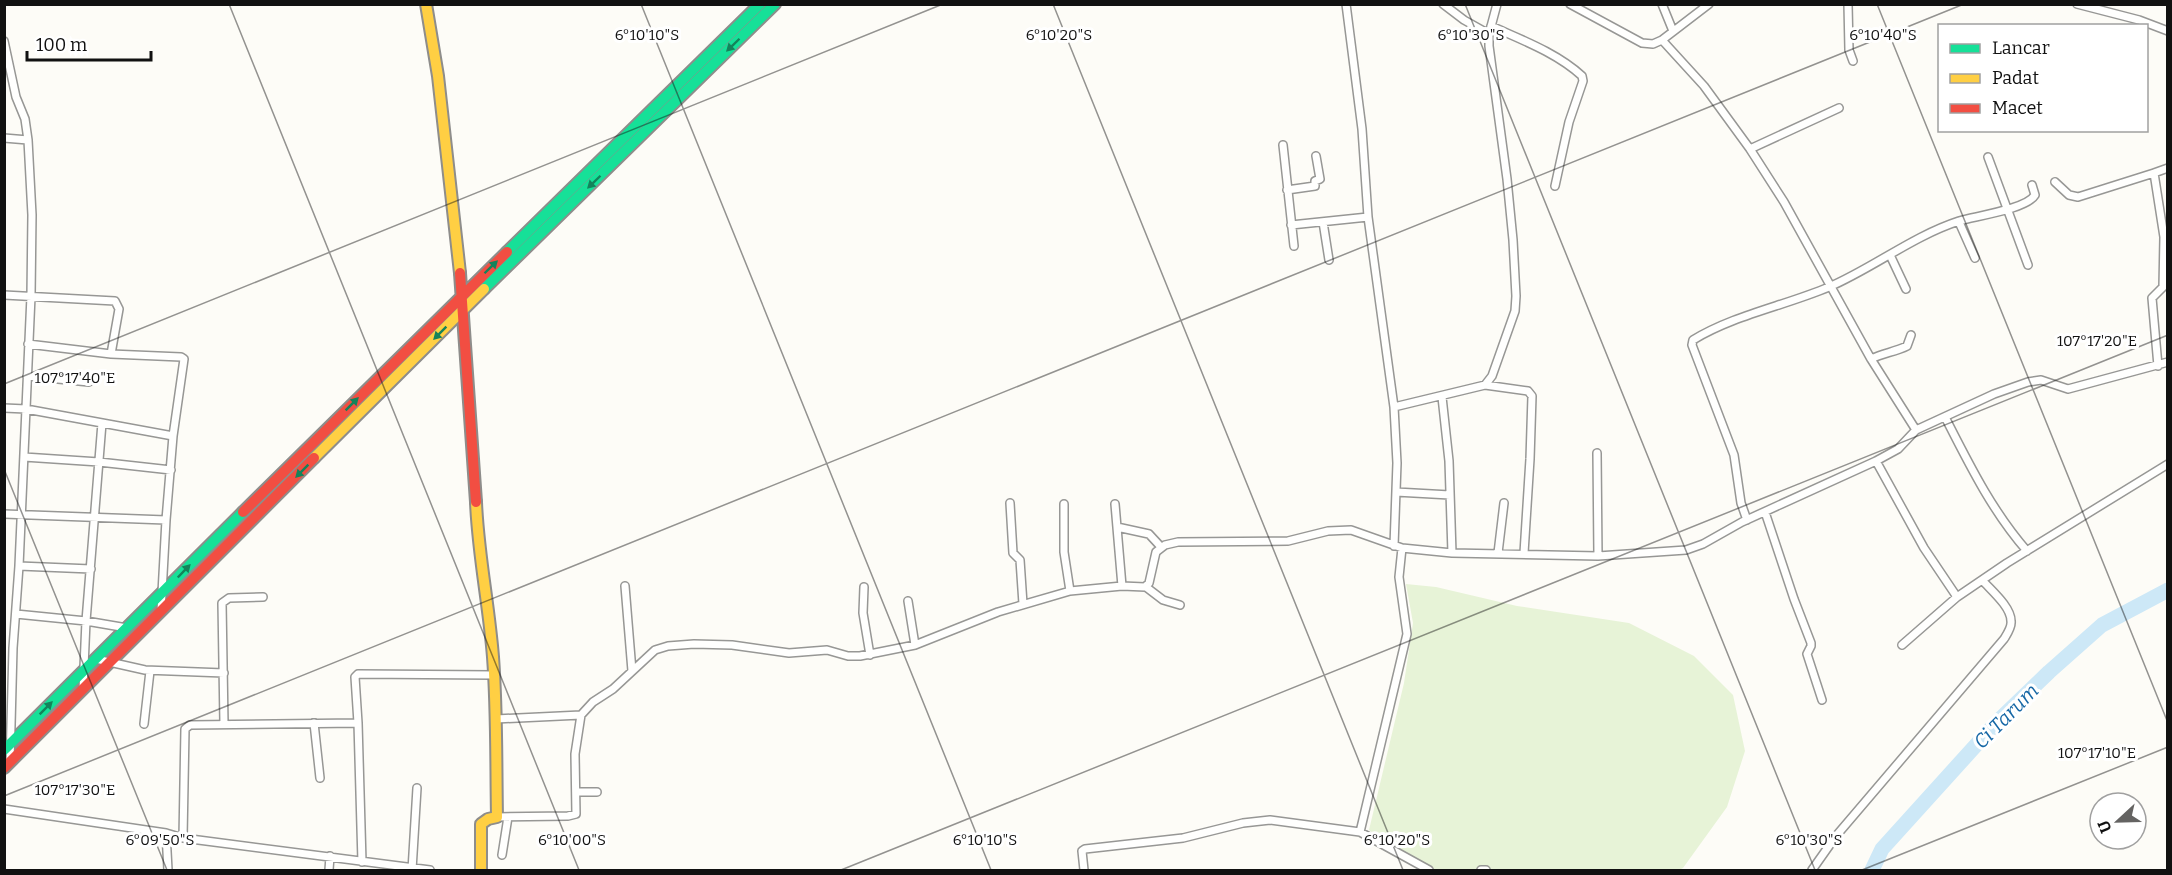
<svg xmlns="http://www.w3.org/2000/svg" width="2172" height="875" font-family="Bitter,serif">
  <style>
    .green { fill: #e7f3d7 }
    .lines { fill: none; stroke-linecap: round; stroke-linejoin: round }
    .river { stroke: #cde8f7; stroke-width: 15 }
    .street-casing { stroke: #979795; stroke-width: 10 }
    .fast-casing { stroke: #8e8d8b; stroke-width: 14 }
    .slow-casing { stroke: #8e8d8b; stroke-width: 14 }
    .jam-casing { stroke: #8e8d8b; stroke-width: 14 }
    .street { stroke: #fffffe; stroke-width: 7 }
    .fast { stroke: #16e098; stroke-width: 10 }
    .slow { stroke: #ffcf43; stroke-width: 10 }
    .jam { stroke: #f24e42; stroke-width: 10 }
    .oneway { fill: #14835b }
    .ticks { fill: none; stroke: #111; stroke-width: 1.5; stroke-opacity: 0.45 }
    .labels { text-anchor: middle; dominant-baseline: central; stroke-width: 6; stroke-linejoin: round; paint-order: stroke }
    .water-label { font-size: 20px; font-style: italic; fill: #1768a6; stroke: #fff }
    .ticks-label { font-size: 15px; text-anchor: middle; fill: #111; stroke: #fff; stroke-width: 6; stroke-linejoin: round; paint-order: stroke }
  </style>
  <rect width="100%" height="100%" fill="#fdfcf7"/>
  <path class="green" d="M1406,584L1436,587L1517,606L1629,623L1694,656L1733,695L1745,751L1727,807L1683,868L1679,870H1430L1406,857L1369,830L1404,683L1413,623Z"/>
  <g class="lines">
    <path class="river" d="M1872,870L1882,849L1996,723L2049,672L2102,625L2168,590"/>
    <defs>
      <path id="street" d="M1346,4L1362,129L1368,217L1394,407L1397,463L1394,546
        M1443,4L1464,20L1489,34
        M1662,4L1673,31
        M1848,4L1849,50L1853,61
        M2077,4L2139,20L2168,31
        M1491,26C1522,40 1557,53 1582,76L1583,81L1569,122L1555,186
        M1662,40L1709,4
        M4,41L16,97L25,119L28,140L32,215L31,296L19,566L13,648L10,763
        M4,138L28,140
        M1283,145L1294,246
        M1750,149L1839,108
        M1988,157L2028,265
        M2055,182L2069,195L2078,197L2154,173
        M1287,190L1315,186V181L1320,179L1316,156
        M1323,222L1329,260
        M1959,222L1975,258
        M1291,225L1368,217
        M1890,255L1906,289
        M4,295L115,301L119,309L111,354
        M28,344L111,354L181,357L184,359L173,436L166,520L161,611
        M1871,359C1883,353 1895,352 1907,346L1911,335
        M2158,366L2152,298L2163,287L2164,237L2154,173L2168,168
        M27,376L89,382
        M1485,385L1528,391L1532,396L1530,459L1524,553
        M1442,397L1449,461L1452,553
        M1394,407L1485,385L1492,376L1515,311L1516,296L1513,240L1507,179L1489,46V34L1497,4
        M4,408L26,409L173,436
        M1945,417C1969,464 1992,511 2027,551
        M1916,430L1994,394L2028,382L2041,380L2068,389L2168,362
        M1597,453L1598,556
        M24,457L99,462L171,470
        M1876,461L1924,548L1957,597
        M1396,492L1450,495
        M1010,503L1013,553L1020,560L1023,604
        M1064,504V552L1070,591
        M1115,504L1122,586
        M1765,512L1794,599L1811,643V646L1807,654L1822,700
        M4,514L166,520
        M1747,520L1741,503L1734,455L1692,345L1693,340C1734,315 1784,306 1829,287C1873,268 1913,236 1959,221C1976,216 2027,209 2035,195L2032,185
        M1117,527L1149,534L1161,547
        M1498,553L1504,503
        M19,566L91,569
        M625,586L632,671
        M864,587L863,613L870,655
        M1146,587L1163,600L1180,605
        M908,601L915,645
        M16,614L86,621L127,628
        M1902,645L1957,597L2007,563L2168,464
        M96,659L145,670L224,673
        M83,690L86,621L102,423
        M496,719L581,715
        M314,723L320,778
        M358,723L355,677L358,674L493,675
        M144,724L150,671
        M224,724L222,603L229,598L263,597
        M577,792H597
        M4,809L166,833L183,838L430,870
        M497,817L568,816L576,814L575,754L581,715L593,702L613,689L655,650L668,646L694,644L732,645L789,653L827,650L848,656H860L915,645L998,612L1070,591L1122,586L1145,587L1149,583L1156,552L1165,545L1178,542L1288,541L1328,531L1351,530L1402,548L1452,553L1598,556L1686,550L1703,544L1742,522L1876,461L1898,449L1916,430L1871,359L1784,202L1750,149L1704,86L1662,40L1653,44L1642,43L1570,4
        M1360,832L1407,634L1399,577L1402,548
        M166,833L168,870
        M183,838L185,729L190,725L358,723L362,862
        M502,855L508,817
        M329,870L330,856
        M412,870L417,788
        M1084,870L1082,851L1085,849L1183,838L1243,823L1270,820L1360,832L1429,870
        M1481,870H1486
        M1812,870L1836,836L2004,639C2007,634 2012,627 2011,621C2011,607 1992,591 1983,581"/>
      <path id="fast" d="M507,252L760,4
        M484,289L775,4
        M4,750L243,512"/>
      <path id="slow" d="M426,4L438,76L460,273
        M314,458L484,289
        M476,502C478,554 489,605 493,657C497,710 496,764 497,817L488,819L481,824V870"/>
      <path id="jam" d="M460,273L476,502
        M243,512L507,252
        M4,768L314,458"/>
    </defs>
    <use href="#street" class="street-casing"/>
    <use href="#fast" class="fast-casing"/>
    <use href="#slow" class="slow-casing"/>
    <use href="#jam" class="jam-casing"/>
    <use href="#street" class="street"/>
    <use href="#fast" class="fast"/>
    <use href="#slow" class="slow"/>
    <use href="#jam" class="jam"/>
  </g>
  <defs><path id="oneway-solid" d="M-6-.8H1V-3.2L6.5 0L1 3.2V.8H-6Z" transform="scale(1.5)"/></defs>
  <g class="oneway">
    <use href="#oneway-solid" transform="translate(733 45) rotate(136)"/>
    <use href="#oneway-solid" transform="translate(594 182) rotate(136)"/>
    <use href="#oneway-solid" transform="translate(491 267) rotate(-44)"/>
    <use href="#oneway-solid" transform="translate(440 333) rotate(135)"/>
    <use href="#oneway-solid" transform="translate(352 404) rotate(-45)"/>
    <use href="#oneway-solid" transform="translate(302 471) rotate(135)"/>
    <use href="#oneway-solid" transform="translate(184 571) rotate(-46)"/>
    <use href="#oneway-solid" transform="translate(46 708) rotate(-45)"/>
  </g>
  <path class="ticks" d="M229,4L579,870M641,4L991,870M1053,4L1403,870M1465,4L1815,870M1877,4L2168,723M4,384L943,4M4,469L167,870M4,796L1964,4M841,870L2168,335M1862,870L2168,747"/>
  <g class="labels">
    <g class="water-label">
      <text transform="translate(2006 716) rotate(-45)">Ci Tarum</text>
    </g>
  </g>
  <g class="ticks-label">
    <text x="647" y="40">6°10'10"S</text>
    <text x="1059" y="40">6°10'20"S</text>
    <text x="1471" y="40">6°10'30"S</text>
    <text x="1883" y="40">6°10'40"S</text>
    <text x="2097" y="346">107°17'20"E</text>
    <text x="75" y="383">107°17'40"E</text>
    <text x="2097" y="758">107°17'10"E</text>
    <text x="75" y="795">107°17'30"E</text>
    <text x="160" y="845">6°09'50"S</text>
    <text x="572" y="845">6°10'00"S</text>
    <text x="985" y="845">6°10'10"S</text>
    <text x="1397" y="845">6°10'20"S</text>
    <text x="1809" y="845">6°10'30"S</text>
  </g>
  <rect width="2172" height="875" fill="none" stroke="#111111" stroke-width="12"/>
  <rect x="1938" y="24" width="210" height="108" fill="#ffffff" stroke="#a0a0a0" stroke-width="1.5"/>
  <rect x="1950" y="44" width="30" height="9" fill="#16e098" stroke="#a0a0a0" stroke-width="1.5"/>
  <text x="1992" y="54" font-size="18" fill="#111111">Lancar</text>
  <rect x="1950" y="74" width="30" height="9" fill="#ffcf43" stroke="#a0a0a0" stroke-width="1.5"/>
  <text x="1992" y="84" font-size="18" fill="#111111">Padat</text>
  <rect x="1950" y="104" width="30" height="9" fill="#f24e42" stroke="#a0a0a0" stroke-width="1.5"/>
  <text x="1992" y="114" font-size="18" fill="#111111">Macet</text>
  <g transform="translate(2118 821) rotate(248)"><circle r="28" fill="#ffffff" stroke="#a0a0a0" stroke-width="1.5"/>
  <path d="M0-4.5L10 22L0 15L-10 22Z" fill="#646362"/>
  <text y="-9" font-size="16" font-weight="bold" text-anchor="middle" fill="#111111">U</text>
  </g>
  <path d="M27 51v9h124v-9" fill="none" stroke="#111111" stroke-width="3"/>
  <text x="36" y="51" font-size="18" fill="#111111" stroke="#ffffff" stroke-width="4.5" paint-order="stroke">100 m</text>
</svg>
